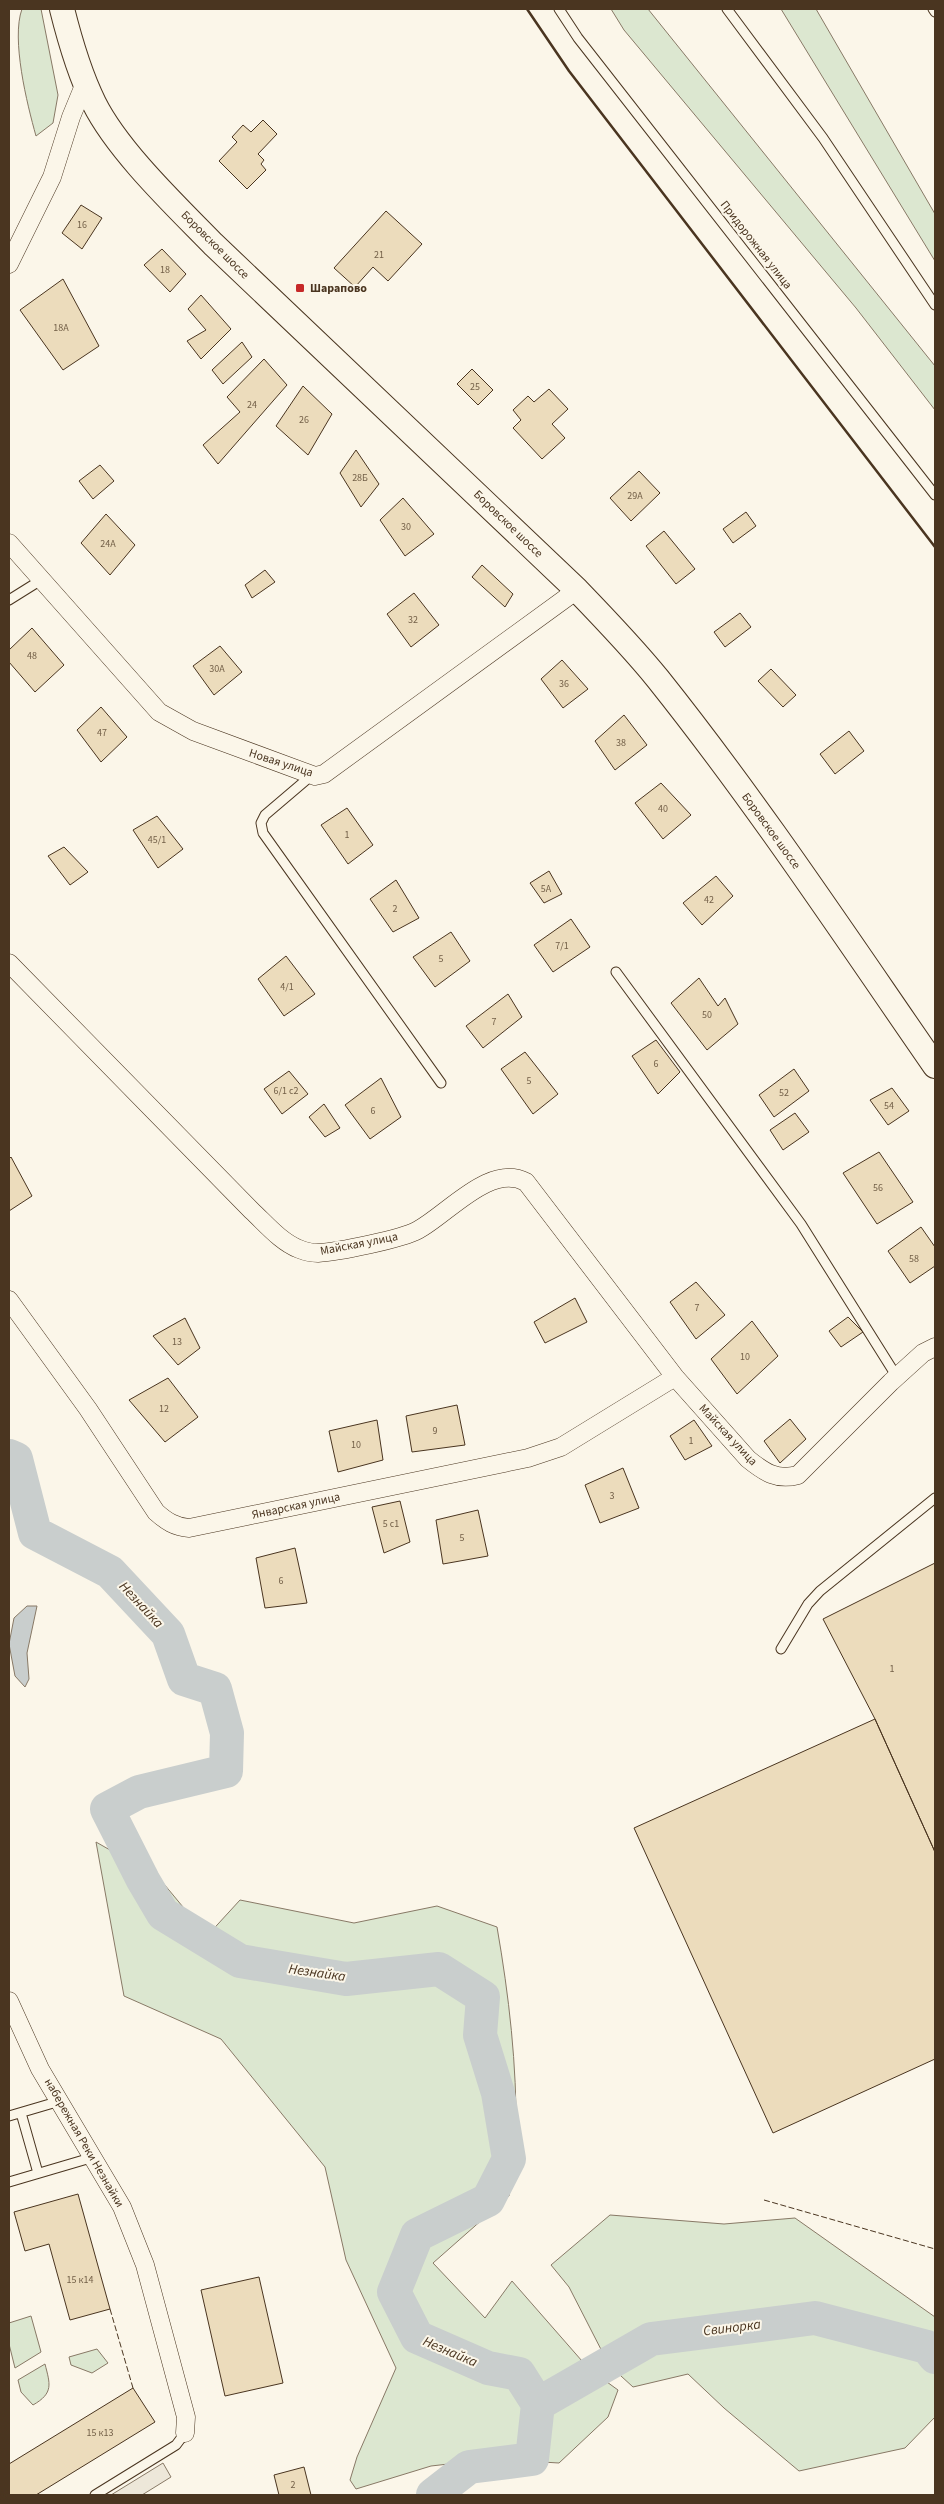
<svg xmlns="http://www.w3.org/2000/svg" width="944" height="2504" font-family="'Source Sans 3',sans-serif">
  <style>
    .green { fill: #dce7d0; stroke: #887966 }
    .parking { fill: #ede7d9; stroke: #887966 }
    .water { fill: #c9cecd; stroke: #887966 }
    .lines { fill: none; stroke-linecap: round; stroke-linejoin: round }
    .river { stroke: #c9cecd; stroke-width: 34 }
    .building { fill: #ecdcbc; stroke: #4a3520 }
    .service-casing { stroke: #4a3520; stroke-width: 11 }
    .minor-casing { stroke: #4a3520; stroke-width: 19 }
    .secondary-casing { stroke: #4a3520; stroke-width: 26 }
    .service { stroke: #fbf6e9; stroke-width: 9 }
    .minor { stroke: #fbf6e9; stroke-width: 18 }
    .secondary { stroke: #fbf6e9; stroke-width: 24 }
    .fence { stroke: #4a3520; stroke-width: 1; stroke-dasharray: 6 2.5; stroke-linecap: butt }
    .wall { stroke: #4a3520; stroke-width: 2.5 }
    .poi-dot { fill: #c62828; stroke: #fbf6e9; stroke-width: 2 }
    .labels { text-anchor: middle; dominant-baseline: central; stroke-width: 4; stroke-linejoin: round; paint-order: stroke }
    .number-label { font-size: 10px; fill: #725f47 }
    .street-label { font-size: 12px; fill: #4a3520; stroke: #fbf6e9 }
    .poi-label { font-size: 12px; font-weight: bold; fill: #4a3520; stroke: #fbf6e9; text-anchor: start }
    .water-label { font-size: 14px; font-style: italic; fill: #4a3520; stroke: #fbf6e9 }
  </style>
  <rect width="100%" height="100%" fill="#fbf6e9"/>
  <path class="green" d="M22,9H41L58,95L53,123L36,136C27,104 11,39 22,9Z
    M611,9H648L935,366V410L856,308L624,30Z
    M781,9H816L935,214V261Z
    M96,1842L159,1878L207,1936L240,1900L354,1923L437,1906L497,1927C509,1996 517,2065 516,2135C516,2155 512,2176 509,2196L433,2263L485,2318L512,2281L589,2369L618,2390L608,2417L559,2463L492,2459L431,2466L356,2489L350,2480L357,2457L396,2368L346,2260L325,2167L221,2039L124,1996Z
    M610,2215L724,2224L795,2218L935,2317V2417L905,2448L799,2471L724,2408L688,2374L633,2387L609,2365L569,2287L551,2265Z
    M31,2316L41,2352L15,2368L9,2344V2323Z
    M97,2349L108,2363L92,2373L71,2365L69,2357Z
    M45,2364C50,2384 54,2393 33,2405L21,2392L18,2380Z"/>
  <path class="parking" d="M163,2463L171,2477L142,2495H111Z"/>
  <path class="water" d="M27,1606H37L27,1653L29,1679L25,1687L15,1676L9,1644L14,1618Z"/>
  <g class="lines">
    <path class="river" d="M9,1456L16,1459L35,1533L110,1572L168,1634L184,1679L215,1689L227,1733L226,1771L139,1792L107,1809L143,1880L163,1914L240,1961L346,1979L439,1969L483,1997L480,2035L498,2093L509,2159L488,2200L417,2235L394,2292L417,2337L488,2368L519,2374L538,2404L532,2459L469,2467L433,2495
      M538,2404L651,2339L815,2318L927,2347L935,2357"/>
  </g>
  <path class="building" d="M263,120L277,134L258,154L264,160L261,164L266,170L247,189L219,161L237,142L232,137L243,125L251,132Z
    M81,205L102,218L82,249L62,233Z
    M386,211L422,244L388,281L373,267L355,287L334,268Z
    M162,249L186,274L170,292L144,265Z
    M63,279L99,346L63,370L20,310Z
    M201,295L231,329L201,359L187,341L206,330L188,309Z
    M242,342L252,357L223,384L212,370Z
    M264,359L287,385L218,464L203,445L240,412L227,397Z
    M472,369L493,390L478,405L457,384Z
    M303,386L332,414L308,455L276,426Z
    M549,389L568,409L552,424L565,438L542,459L513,428L521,420L513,410L528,396L534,402Z
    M356,450L379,484L361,507L340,473Z
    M100,465L114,481L93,499L79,481Z
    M639,471L660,493L631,521L610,498Z
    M403,498L434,534L405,556L380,520Z
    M746,512L756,526L733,543L723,529Z
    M106,514L135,545L110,575L81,543Z
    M664,531L695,569L676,584L646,546Z
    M482,565L513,594L505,607L472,577Z
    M265,570L275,582L252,598L245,585Z
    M414,593L439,625L411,647L387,614Z
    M740,613L751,627L725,647L714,632Z
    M32,628L64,665L35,692L9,662V650Z
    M220,646L242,672L214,695L193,666Z
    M562,660L588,689L563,708L541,679Z
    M771,669L796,695L783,707L758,681Z
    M101,707L127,737L101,762L77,730Z
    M624,715L647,745L615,770L595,741Z
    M849,731L864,751L835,774L820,754Z
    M661,783L691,815L663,839L635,803Z
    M347,808L373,845L348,864L321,825Z
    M157,816L183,849L158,868L133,830Z
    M64,847L88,872L70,885L48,856Z
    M549,871L562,894L544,903L530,883Z
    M716,876L733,896L702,925L683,903Z
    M396,880L419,918L393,932L370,899Z
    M571,919L590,947L553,972L534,945Z
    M451,932L470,961L435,987L413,957Z
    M286,956L315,994L284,1016L258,979Z
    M699,978L718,1006L725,998L738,1024L707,1050L671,1003Z
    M508,994L522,1017L483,1048L466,1026Z
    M656,1040L680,1072L658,1094L632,1056Z
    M525,1052L558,1094L533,1114L501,1069Z
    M794,1069L809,1091L774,1117L759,1095Z
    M289,1071L308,1094L282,1114L264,1089Z
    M381,1078L401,1117L370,1139L345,1105Z
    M892,1088L909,1111L888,1125L870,1100Z
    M324,1104L340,1128L325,1137L309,1117Z
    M795,1113L809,1132L783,1150L770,1130Z
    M879,1152L913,1202L877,1224L843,1173Z
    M11,1157L32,1196L9,1211V1159Z
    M921,1227L935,1247V1266L910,1283L888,1251Z
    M696,1282L725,1315L696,1339L670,1302Z
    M575,1298L587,1322L545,1343L534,1322Z
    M848,1317L863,1332L841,1347L829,1331Z
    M185,1318L200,1348L178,1365L153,1336Z
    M752,1321L778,1356L737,1394L711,1359Z
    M168,1378L198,1417L165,1442L129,1400Z
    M457,1405L465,1445L412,1452L406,1416Z
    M790,1419L806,1439L780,1463L764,1441Z
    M377,1420L383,1460L338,1472L329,1431Z
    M694,1420L712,1446L685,1460L670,1436Z
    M623,1468L639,1508L600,1523L585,1485Z
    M400,1501L410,1542L384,1553L372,1507Z
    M478,1510L488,1556L443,1564L436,1520Z
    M295,1548L307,1603L265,1608L256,1558Z
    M935,1563V1852L875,1719L823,1619Z
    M875,1719L935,1852V2059L773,2133L634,1828Z
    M78,2194L110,2309L70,2320L49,2244L25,2251L14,2212Z
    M259,2277L283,2383L225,2396L201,2290Z
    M133,2388L155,2422L36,2495H9V2464Z
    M304,2467L311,2495H279L274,2475Z"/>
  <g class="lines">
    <defs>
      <path id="service" d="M559,9L578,38L935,495
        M727,9L823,138L935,305
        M933,9L935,12
        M9,600L41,580
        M312,775L265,815L261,823L263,833L441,1083
        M616,972L801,1224L897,1377
        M781,1649L808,1604L820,1591L935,1498
        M21,2113L38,2173
        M9,2116L60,2101
        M9,2182L94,2157
        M95,2495L176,2445L185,2433"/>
      <path id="minor" d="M9,264L52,177L71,117L85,83
        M9,543L159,712L193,731L315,776L324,774L577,590
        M9,963L252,1211C266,1224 281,1242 299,1249C304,1251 313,1253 318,1253C337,1252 402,1239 418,1230C449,1213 490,1163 526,1182L675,1377L748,1459C764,1472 777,1481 798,1475L891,1382L923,1353L935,1347
        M9,1300L88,1409L156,1512C166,1521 175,1527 189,1528L528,1458L561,1447L675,1377
        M9,2001L40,2069L122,2207L145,2265L186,2417L185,2433"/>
      <path id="secondary" d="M62,9C70,41 79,73 94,103C118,151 175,205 213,244L577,590C605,619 633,648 658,679C757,803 845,936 935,1066"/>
    </defs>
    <use href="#service" class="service-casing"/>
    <use href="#minor" class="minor-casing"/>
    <use href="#secondary" class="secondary-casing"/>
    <use href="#service" class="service"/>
    <use href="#minor" class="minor"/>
    <use href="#secondary" class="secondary"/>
    <path class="fence" d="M764,2200L935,2249
      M110,2309L133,2388"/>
    <path class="wall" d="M527,9L569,71L935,547"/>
  </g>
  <rect class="poi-dot" x="295" y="283" width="10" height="10" rx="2.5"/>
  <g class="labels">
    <g class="number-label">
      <text x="82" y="225">16</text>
      <text x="379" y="255">21</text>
      <text x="165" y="270">18</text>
      <text x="61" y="328">18А</text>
      <text x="475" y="387">25</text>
      <text x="252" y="405">24</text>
      <text x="304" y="420">26</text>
      <text x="360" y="478">28Б</text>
      <text x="635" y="496">29А</text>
      <text x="406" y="527">30</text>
      <text x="108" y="544">24А</text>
      <text x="413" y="620">32</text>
      <text x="32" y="656">48</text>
      <text x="217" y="669">30А</text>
      <text x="564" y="684">36</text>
      <text x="102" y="733">47</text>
      <text x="621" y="743">38</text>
      <text x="663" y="809">40</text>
      <text x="347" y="835">1</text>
      <text x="157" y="840">45/1</text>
      <text x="546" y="889">5А</text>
      <text x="709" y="900">42</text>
      <text x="395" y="909">2</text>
      <text x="562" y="946">7/1</text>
      <text x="441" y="959">5</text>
      <text x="287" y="987">4/1</text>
      <text x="707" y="1015">50</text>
      <text x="494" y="1022">7</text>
      <text x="656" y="1064">6</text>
      <text x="529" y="1081">5</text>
      <text x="286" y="1091">6/1 с2</text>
      <text x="784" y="1093">52</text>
      <text x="889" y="1106">54</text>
      <text x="373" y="1111">6</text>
      <text x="878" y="1188">56</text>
      <text x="914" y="1259">58</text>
      <text x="697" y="1308">7</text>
      <text x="177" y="1342">13</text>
      <text x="745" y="1357">10</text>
      <text x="164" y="1409">12</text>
      <text x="435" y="1431">9</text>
      <text x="691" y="1441">1</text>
      <text x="356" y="1445">10</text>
      <text x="612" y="1496">3</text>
      <text x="391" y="1524">5 с1</text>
      <text x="462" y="1538">5</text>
      <text x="281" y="1581">6</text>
      <text x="892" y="1669">1</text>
      <text x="80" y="2280">15 к14</text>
      <text x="100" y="2433">15 к13</text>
      <text x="293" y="2485">2</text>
    </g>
    <g class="street-label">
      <text transform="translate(215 245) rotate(45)">Боровское шоссе</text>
      <text transform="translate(756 245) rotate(52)">Придорожная улица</text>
      <text transform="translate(508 524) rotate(44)">Боровское шоссе</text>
      <text transform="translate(281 763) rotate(18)">Новая улица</text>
      <text transform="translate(771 831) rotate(54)">Боровское шоссе</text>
      <text transform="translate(359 1244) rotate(-11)">Майская улица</text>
      <text transform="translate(728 1435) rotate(47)">Майская улица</text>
      <text transform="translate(296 1506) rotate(-12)">Январская улица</text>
      <text transform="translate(84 2143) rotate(60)">набережная Реки Незнайки</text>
    </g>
    <g class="poi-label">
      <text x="310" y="288">Шарапово</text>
    </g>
    <g class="water-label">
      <text transform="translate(141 1605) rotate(47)">Незнайка</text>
      <text transform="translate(317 1973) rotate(8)">Незнайка</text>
      <text transform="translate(732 2328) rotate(-7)">Свинорка</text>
      <text transform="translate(450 2352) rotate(23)">Незнайка</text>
    </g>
  </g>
  <rect width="944" height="2504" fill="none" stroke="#4a3520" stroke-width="20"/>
</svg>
